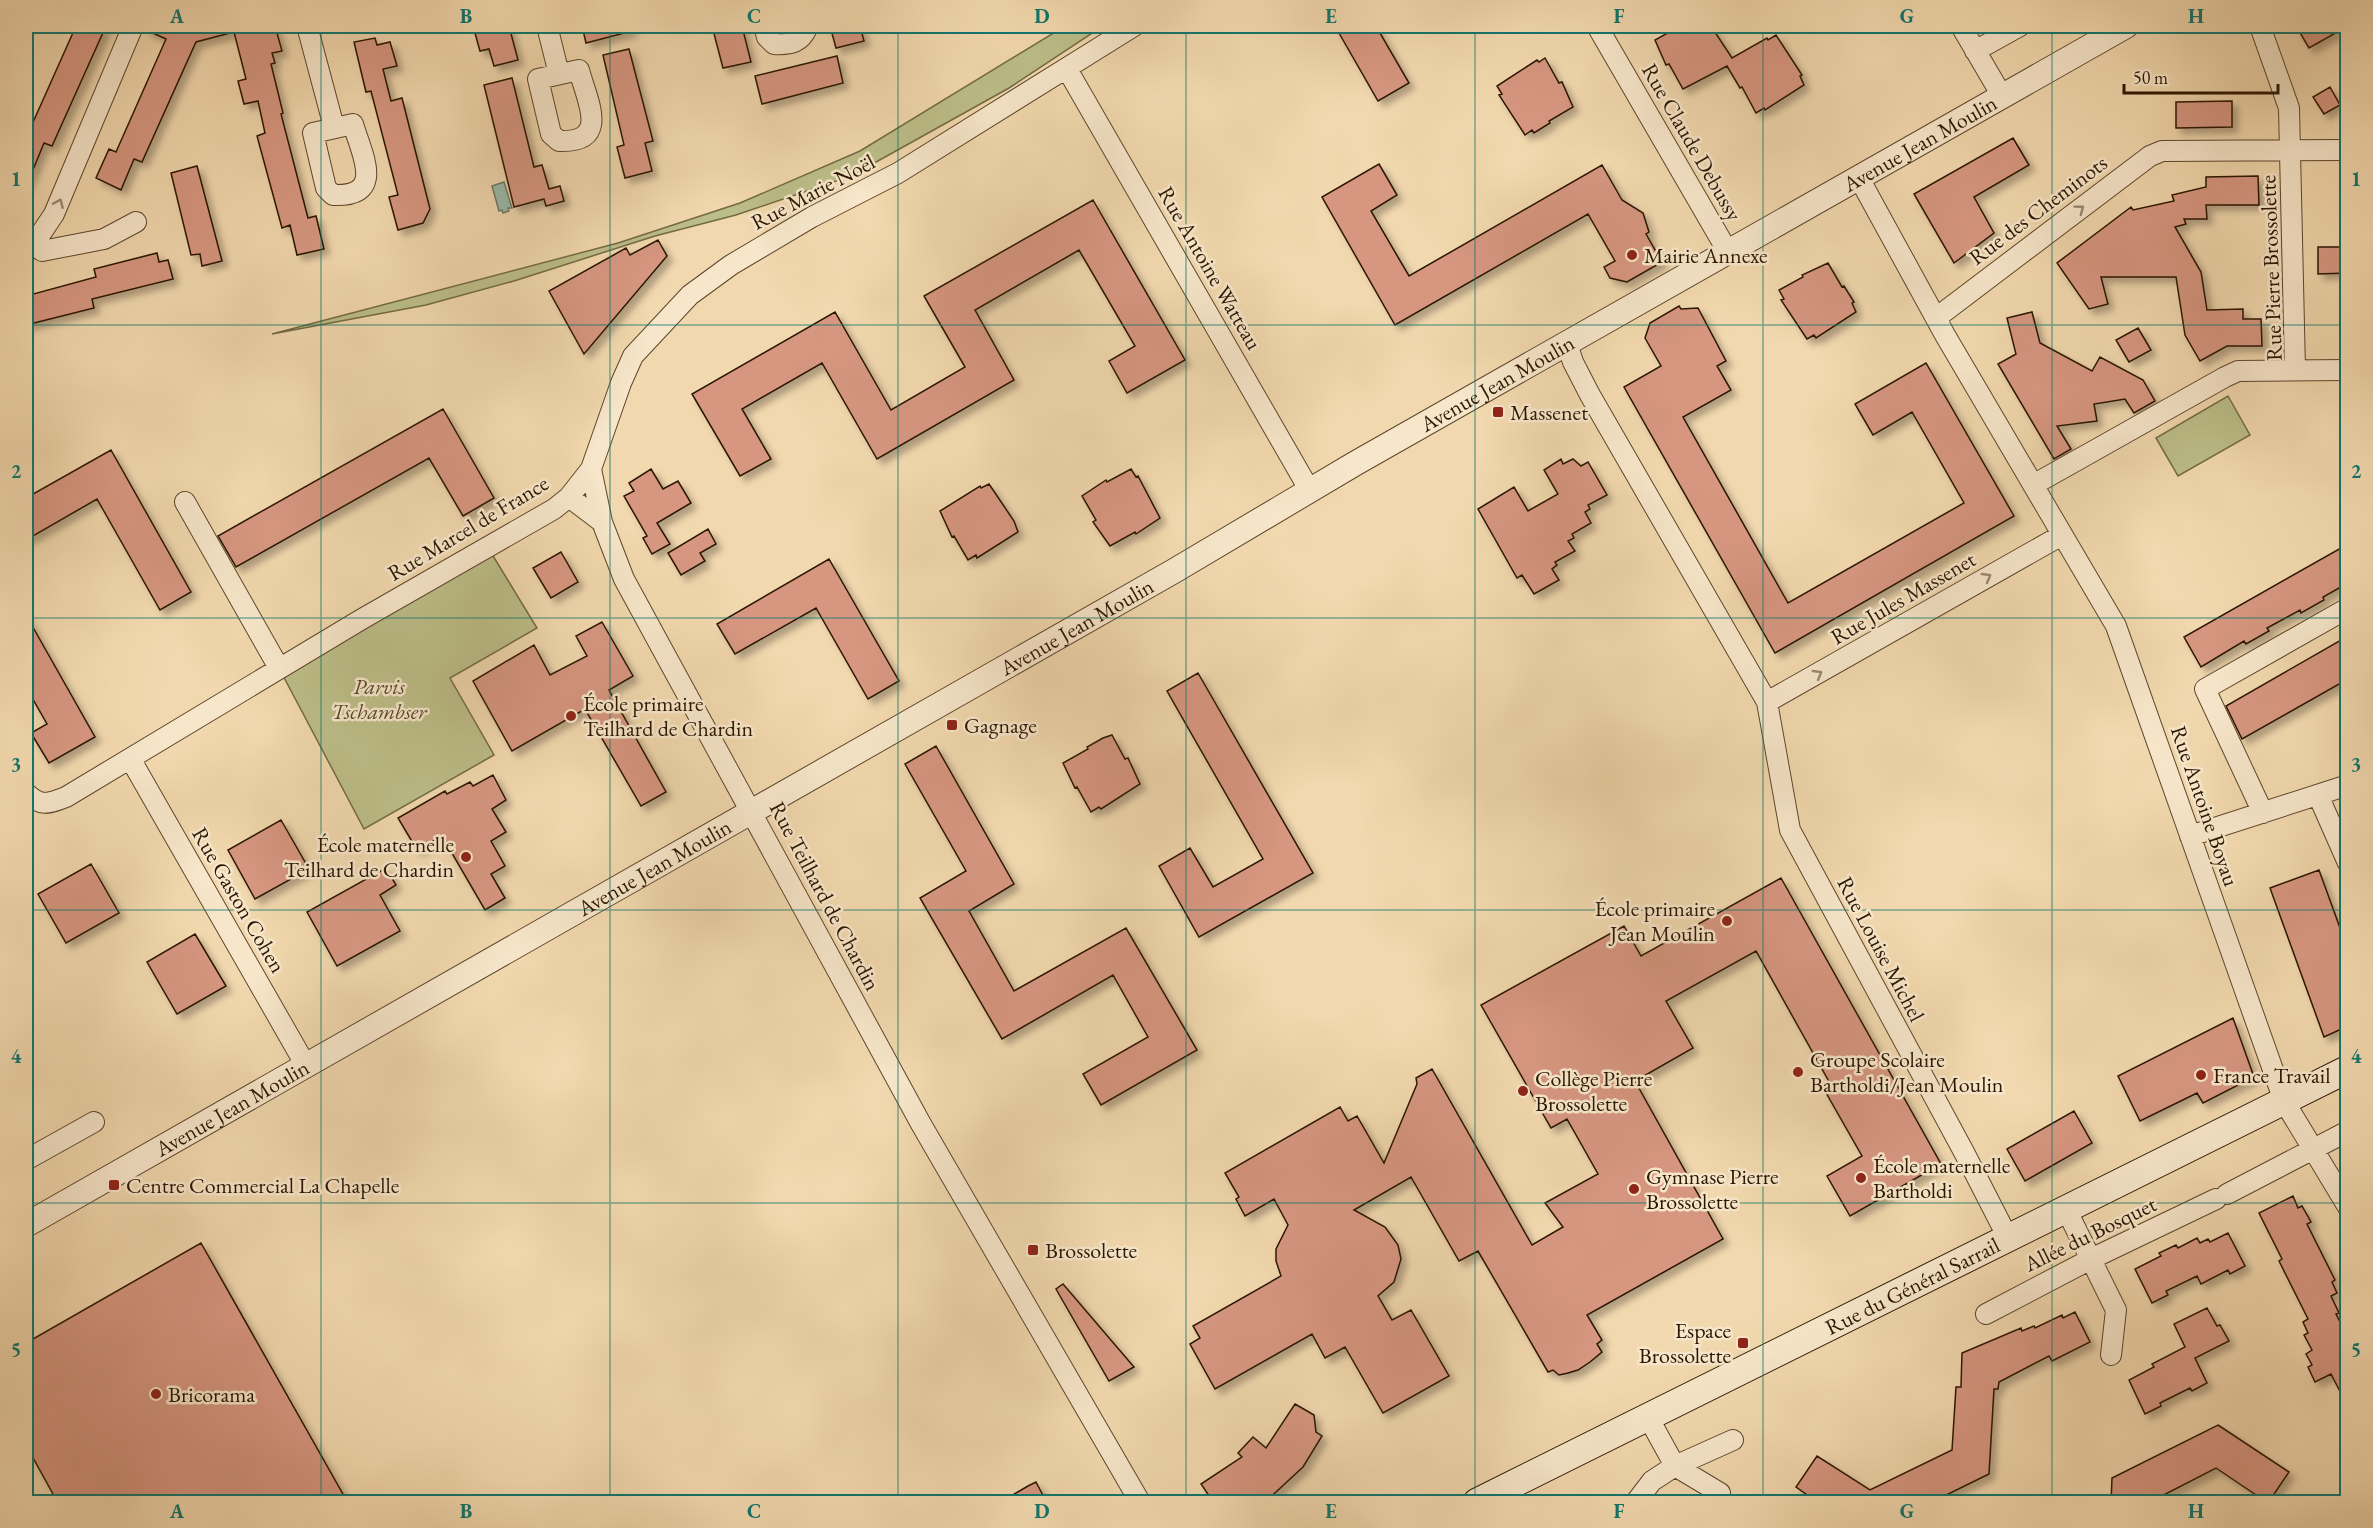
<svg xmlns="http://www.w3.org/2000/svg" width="2373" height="1528" font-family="'EB Garamond',serif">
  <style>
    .green { fill: #bcbe89; stroke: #746a44; stroke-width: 1.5 }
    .water { fill: #9bbaaa; stroke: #6e7866; stroke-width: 1.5 }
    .building { fill: #d69680; stroke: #2b1600; stroke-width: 1.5; filter: url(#shadow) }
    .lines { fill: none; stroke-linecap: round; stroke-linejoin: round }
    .minor-casing { stroke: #5d462c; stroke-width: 22 }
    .tertiary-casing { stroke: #5d462c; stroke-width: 26 }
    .secondary-casing { stroke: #2b1600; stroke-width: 29 }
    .minor { stroke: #f7e6ca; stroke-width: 20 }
    .tertiary { stroke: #f7e6ca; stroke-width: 24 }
    .secondary { stroke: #f7e6ca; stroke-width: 27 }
    .oneway { stroke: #9b886f }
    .grid { fill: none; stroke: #0f766e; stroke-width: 1.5; stroke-opacity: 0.55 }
    .poi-dot { fill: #8f2418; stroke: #f7e6ca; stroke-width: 2 }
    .labels { text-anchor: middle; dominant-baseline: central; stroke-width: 5; stroke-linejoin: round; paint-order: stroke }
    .street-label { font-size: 22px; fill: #2b1600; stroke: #f7e6ca }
    .poi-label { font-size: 22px; fill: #2b1600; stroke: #f7e6ca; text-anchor: start }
    .park-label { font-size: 22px; font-style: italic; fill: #564829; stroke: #f7e6ca }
    .neatline { fill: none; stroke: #0f766e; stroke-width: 2 }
    .grid-label { font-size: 20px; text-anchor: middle; font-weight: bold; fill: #0f766e }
  </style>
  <defs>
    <filter id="shadow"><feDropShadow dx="5.5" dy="5.5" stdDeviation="3" flood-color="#0004"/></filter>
  </defs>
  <rect width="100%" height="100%" fill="#f2d8ae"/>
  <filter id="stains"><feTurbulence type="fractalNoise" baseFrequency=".00333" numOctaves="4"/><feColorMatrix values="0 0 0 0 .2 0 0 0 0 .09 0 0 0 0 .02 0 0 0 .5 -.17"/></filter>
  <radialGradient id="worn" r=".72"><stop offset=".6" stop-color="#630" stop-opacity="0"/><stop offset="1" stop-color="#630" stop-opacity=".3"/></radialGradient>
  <path class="green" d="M1065,26H1103L1009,88L851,176L736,215L655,236L514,281L426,305L272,334L618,243L740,203L860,151Z
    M2228,396L2250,435L2178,476L2156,438Z
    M487,546L537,628L450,678L494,755L364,829L279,668Z"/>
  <path class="water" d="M504,182L512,208H508L509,211L503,213L502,210L499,211L492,186Z"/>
  <path class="building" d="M76,26H106L52,146L44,143L26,187V138Z
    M145,26H275L282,51L272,53L275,63L271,64L283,113L281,114L308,218L316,216L324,249L297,255L290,225L282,228L257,136L265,133L258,101L244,104L238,81L246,79L234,32L196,42L142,162L134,159L121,190L96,178L109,149L116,152L166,39L144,29Z
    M473,26H509L518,60L494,66L489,49L480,51Z
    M582,26H631L632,31L586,43Z
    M712,26H742L751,62L723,68Z
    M830,26H860L864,41L836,48Z
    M1335,26H1376L1409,83L1378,101Z
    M1680,26H1711L1732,58L1767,38L1768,40L1776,35L1802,75L1800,76L1804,85L1765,110L1764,108L1756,113L1742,87L1740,88L1727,66L1683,89L1669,64L1666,65L1655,40Z
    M2296,26H2348L2309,48Z
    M375,38L377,45L390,42L397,66L383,69L391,101L402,98L430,209L423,223L398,230L389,197L398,195L371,91L366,92L354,42Z
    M629,49L653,141L645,143L652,171L625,178L617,147L624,145L603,55Z
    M837,56L843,83L762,104L755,76Z
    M1545,58L1559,83L1562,82L1573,107L1549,121L1550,123L1534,133L1532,130L1525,135L1499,95L1502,94L1497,86L1537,60L1539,62Z
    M512,78L534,167L542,165L549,189L560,186L564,201L546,206L544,199L514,207L484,85Z
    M2330,87L2340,105L2324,114L2313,97Z
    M2232,101V127L2176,128V102Z
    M2013,138L2029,165L1974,197L1994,233L1954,263L1914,194Z
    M1379,164L1397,195L1371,211L1409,276L1602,165L1622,200L1643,213L1649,232L1646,234L1662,262L1627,282L1610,278L1604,267L1615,261L1588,214L1395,325L1322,197Z
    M197,166L222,261L202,266L200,254L191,255L171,173Z
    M2258,176L2259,205H2206L2207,219H2184L2186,224L2175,227L2201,272L2207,310L2243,309V319H2261L2262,346H2227L2200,361L2185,335L2176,277H2101L2108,304L2089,309L2057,263L2131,207L2133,210L2174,201L2172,195L2206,187V177Z
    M1093,200L1185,360L1127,393L1109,361L1135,346L1079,250L975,310L1014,380L877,459L822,363L742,409L771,459L740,476L692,394L835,312L891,410L965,367L924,296Z
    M658,240L667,256L584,354L549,291L626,248L630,255Z
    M2318,247H2347V273L2318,274Z
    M157,253L159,262L168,260L173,279L92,299L94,308L26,325V296L96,277L94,269Z
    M1828,263L1842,287L1844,286L1854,302L1852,303L1856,312L1816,338L1814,335L1807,339L1781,300L1784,299L1779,290L1803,277L1802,275Z
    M1679,306L1681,309L1698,308L1726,361L1717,366L1731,390L1683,417L1788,603L1964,503L1912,412L1873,435L1855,404L1926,363L2014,516L1775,653L1624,387L1661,366L1645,338L1650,323Z
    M2032,312L2040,343L2092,371L2100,357L2143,380L2155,401L2134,413L2125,399L2094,404L2097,421L2057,426L2071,449L2054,459L1998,364L2016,354L2007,318Z
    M2138,328L2151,350L2129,362L2116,340Z
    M443,409L494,498L463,516L429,458L236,567L218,536Z
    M111,450L191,592L160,610L97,499L26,540V498Z
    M1561,459L1563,464L1573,459L1581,466L1588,462L1607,495L1588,505L1590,509L1585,512L1591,523L1572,534L1574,538L1568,541L1575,551L1555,562L1557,565L1552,569L1559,580L1534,594L1522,575L1517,578L1478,509L1514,487L1528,511L1558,494L1544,470Z
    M651,469L663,489L678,481L691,503L657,523L670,544L652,554L643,538L647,536L624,496L634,491L629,483Z
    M1131,469L1136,477L1138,476L1160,518L1136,534L1135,532L1110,546L1093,522L1096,520L1082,496L1106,480L1107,482Z
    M989,484L1014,521L1018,532L977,558L976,555L968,560L954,536L952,537L940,511L980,486L981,488Z
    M708,529L716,544L700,553L705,561L681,575L668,553Z
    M2348,544V583L2323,597L2324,600L2301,613L2300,610L2267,628L2269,631L2246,644L2244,641L2201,667L2184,637Z
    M561,552L578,582L551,598L533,568Z
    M829,559L899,681L868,699L816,608L735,654L717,624Z
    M26,615L95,737L49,763L31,733L47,724L26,687Z
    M602,622L633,676L609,690L666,792L641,806L585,709L512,751L473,681L534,645L550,675L587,656L576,636Z
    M2348,636V679L2242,739L2226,706Z
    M1198,673L1313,873L1199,937L1159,866L1190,848L1213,887L1263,859L1167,691Z
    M1112,735L1125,759L1128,758L1140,784L1101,809L1099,807L1091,812L1077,787L1075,788L1063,763L1088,749L1087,747L1103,738Z
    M936,746L1014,884L969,911L1014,991L1126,928L1197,1050L1101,1105L1083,1074L1148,1037L1113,975L1002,1039L920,898L966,871L905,764Z
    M493,775L506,800L492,809L506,832L491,841L505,866L491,874L505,898L485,910L442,836L417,850L398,818L445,791L447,794L470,782L473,786Z
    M281,820L309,869L255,899L228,850Z
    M91,864L119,913L66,943L38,894Z
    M386,868L396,885L380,895L400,931L337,966L307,912Z
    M2319,870L2348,950V1026L2324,1037L2270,888Z
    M1781,878L1941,1164L1850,1216L1827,1176L1862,1156L1825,1091L1832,1087L1756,951L1666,1001L1693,1048L1635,1081L1723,1239L1587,1315L1602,1340L1597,1344L1602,1352L1590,1362L1578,1370L1568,1373L1559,1375L1553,1370L1548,1372L1478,1251L1459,1261L1411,1177L1354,1210L1385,1227L1398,1245L1401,1259L1394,1282L1378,1296L1392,1320L1411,1310L1449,1376L1383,1413L1345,1347L1325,1358L1312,1334L1215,1389L1190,1344L1200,1338L1193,1326L1281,1276L1276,1261V1249L1288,1225L1274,1199L1245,1216L1236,1199L1239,1197L1225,1173L1340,1107L1348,1121L1357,1116L1384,1163L1417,1084L1416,1078L1432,1069L1532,1245L1563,1227L1545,1203L1598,1174L1567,1119L1551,1128L1481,1005L1624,926L1641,956Z
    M195,934L226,986L177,1014L147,962Z
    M2233,1018L2254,1077L2203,1103L2197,1093L2140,1121L2118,1076Z
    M2074,1111L2092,1143L2025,1181L2007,1149Z
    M2293,1196L2298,1208L2302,1206L2311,1222L2307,1224L2335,1280L2332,1282L2337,1293L2331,1296L2339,1313L2336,1314L2346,1334L2340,1336L2344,1345L2341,1346L2348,1359V1407L2331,1374L2315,1382L2308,1367L2312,1365L2306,1354L2312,1350L2304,1335L2308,1333L2303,1322L2308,1319L2279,1261L2282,1259L2259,1213Z
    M2228,1233L2245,1266L2230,1274L2228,1270L2201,1284L2197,1276L2166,1291L2168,1295L2152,1303L2135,1269L2161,1256L2159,1253L2176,1245L2178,1248L2197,1238L2200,1243L2208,1239L2210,1242Z
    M201,1243L348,1503H58L26,1445V1343Z
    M1063,1284L1134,1367L1109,1381L1056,1289Z
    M2207,1308L2217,1326L2220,1325L2229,1341L2195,1358L2207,1383L2192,1391L2190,1388L2160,1403L2161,1406L2145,1414L2129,1380L2154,1367L2152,1364L2185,1347L2174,1324Z
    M2075,1312L2090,1342L2052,1361L2049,1356L1999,1382L1998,1389H1994L1989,1474L1930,1503H1819L1796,1487L1817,1456L1870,1490L1952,1450L1956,1387H1961L1962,1353L2021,1328L2022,1331L2034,1326L2035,1328L2062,1315L2063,1318Z
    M1295,1404L1314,1415L1316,1432L1322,1436L1303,1467L1264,1503H1214L1201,1484L1242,1457L1238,1453L1253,1437L1266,1448Z
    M2218,1425L2289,1472L2268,1503L2216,1468L2148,1503H2111L2112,1478Z
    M1036,1482L1047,1503H999L1028,1486Z"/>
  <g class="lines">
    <defs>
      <path id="minor" d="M307,26L334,127
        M547,26L559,74
        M764,26L767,37L774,44C791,45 801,43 808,26
        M1597,26L1728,252
        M1961,26L2002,96
        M2260,26L2289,108L2295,370
        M1975,51L2020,26
        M1067,69L1310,491
        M579,70C587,101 611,143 559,141L551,134L538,79Z
        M353,124C362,155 386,197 333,195L326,188L313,133Z
        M1859,178L1945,335L2116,626L2284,1101L2348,1207
        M34,244L42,251L104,239L136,222
        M26,251L34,244L54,214L133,26
        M1936,318L2150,156L2162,151L2348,150
        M1567,344L1573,362L1590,395L1767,702L1790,830L1965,1154L2008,1238
        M591,469L602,522L624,579L921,1124L1140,1502
        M2033,485L2225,377L2238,371L2348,370
        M569,497L602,522
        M185,502L279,668
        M1767,702L2062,535
        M131,760L305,1064
        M26,793C41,807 48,804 66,797L362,619L554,509L569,497L591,469L621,383L633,356L690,295L731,265L812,217L898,173L1134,26
        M2318,795L2348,863
        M2263,813L2205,689L2348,608
        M2190,836L2348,785
        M26,1160L94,1122
        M2227,1194L2348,1131
        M2066,1209L2116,1310L2111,1355
        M1986,1314L2091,1259L2216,1199
        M1648,1417L1675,1466L1720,1493
        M1636,1502L1652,1481L1675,1466L1733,1440"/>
      <g id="tertiary">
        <path id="s1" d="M26,1225L1174,571L1356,463L2126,26"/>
      </g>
      <g id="secondary">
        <path id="s2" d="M1477,1502L2348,1069"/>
      </g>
    </defs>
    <use href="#minor" class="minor-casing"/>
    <use href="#tertiary" class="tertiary-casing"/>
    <use href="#secondary" class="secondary-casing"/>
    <use href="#minor" class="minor"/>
    <use href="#tertiary" class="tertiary"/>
    <use href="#secondary" class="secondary"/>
  </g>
  <defs><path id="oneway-chevron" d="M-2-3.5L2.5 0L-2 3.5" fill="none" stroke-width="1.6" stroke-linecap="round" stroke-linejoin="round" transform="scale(1.5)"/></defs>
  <g class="oneway">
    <use href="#oneway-chevron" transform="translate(59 203) rotate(-67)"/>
    <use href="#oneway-chevron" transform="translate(2080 209) rotate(-37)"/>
    <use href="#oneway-chevron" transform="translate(1987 577) rotate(-30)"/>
    <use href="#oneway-chevron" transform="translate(1818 674) rotate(-30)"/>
  </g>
  <path class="grid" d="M321,26V1502M610,26V1502M898,26V1502M1186,26V1502M1475,26V1502M1763,26V1502M2052,26V1502M26,325H2348M26,618H2348M26,910H2348M26,1203H2348"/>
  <g class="poi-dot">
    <circle cx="1632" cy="255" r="6"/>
    <rect x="1492" y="406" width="12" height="12" rx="3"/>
    <circle cx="571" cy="716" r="6"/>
    <rect x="946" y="719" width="12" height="12" rx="3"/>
    <circle cx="466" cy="857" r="6"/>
    <circle cx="1727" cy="921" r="6"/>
    <circle cx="1798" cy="1072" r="6"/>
    <circle cx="2201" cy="1075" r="6"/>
    <circle cx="1523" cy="1091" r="6"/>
    <circle cx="1861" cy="1178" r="6"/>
    <rect x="108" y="1179" width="12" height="12" rx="3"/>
    <circle cx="1634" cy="1189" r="6"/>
    <rect x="1027" y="1244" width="12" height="12" rx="3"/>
    <rect x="1737" y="1337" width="12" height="12" rx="3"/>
    <circle cx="156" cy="1394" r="6"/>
  </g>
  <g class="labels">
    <g class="street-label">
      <text transform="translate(1692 142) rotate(60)">Rue Claude Debussy</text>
      <text stroke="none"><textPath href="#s1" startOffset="2181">Avenue Jean Moulin</textPath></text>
      <text transform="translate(813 192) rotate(-28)">Rue Marie Noël</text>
      <text transform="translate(2038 210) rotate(-37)">Rue des Cheminots</text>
      <text transform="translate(1210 268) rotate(60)">Rue Antoine Watteau</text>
      <text transform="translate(2271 268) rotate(-92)">Rue Pierre Brossolette</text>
      <text stroke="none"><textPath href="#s1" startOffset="1695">Avenue Jean Moulin</textPath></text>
      <text transform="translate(468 528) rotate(-31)">Rue Marcel de France</text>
      <text transform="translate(1903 598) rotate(-30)">Rue Jules Massenet</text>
      <text stroke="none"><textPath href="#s1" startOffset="1209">Avenue Jean Moulin</textPath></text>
      <text transform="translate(2205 806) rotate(71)">Rue Antoine Boyau</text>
      <text stroke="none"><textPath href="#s1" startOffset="723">Avenue Jean Moulin</textPath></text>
      <text transform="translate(825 896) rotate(62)">Rue Teilhard de Chardin</text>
      <text transform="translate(239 900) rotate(60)">Rue Gaston Cohen</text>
      <text transform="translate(1881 949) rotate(62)">Rue Louise Michel</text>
      <text stroke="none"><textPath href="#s1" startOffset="237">Avenue Jean Moulin</textPath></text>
      <text transform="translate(2090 1234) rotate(-26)">Allée du Bosquet</text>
      <text stroke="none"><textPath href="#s2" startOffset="486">Rue du Général Sarrail</textPath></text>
    </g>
    <g class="poi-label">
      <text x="1644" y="255">Mairie Annexe</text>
      <text x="1510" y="412">Massenet</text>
      <text x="583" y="703">École primaire<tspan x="583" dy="25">Teilhard de Chardin</tspan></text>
      <text x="964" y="725">Gagnage</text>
      <text x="454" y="844" text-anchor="end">École maternelle<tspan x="454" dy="25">Teilhard de Chardin</tspan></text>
      <text x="1715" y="908" text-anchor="end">École primaire<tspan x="1715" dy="25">Jean Moulin</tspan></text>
      <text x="1810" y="1059">Groupe Scolaire<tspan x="1810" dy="25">Bartholdi/Jean Moulin</tspan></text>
      <text x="2213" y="1075">France Travail</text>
      <text x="1535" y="1078">Collège Pierre<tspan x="1535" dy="25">Brossolette</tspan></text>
      <text x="1873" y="1165">École maternelle<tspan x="1873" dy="25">Bartholdi</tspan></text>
      <text x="1646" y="1176">Gymnase Pierre<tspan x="1646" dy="25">Brossolette</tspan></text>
      <text x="126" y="1185">Centre Commercial La Chapelle</text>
      <text x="1045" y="1250">Brossolette</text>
      <text x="1731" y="1330" text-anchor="end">Espace<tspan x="1731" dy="25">Brossolette</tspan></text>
      <text x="168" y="1394">Bricorama</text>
    </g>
    <g class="park-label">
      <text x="379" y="686">Parvis<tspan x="379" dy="25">Tschambser</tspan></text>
    </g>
  </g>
  <rect width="2373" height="1528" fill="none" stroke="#f2d8ae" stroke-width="66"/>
  <path d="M2124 84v9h154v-9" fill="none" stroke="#2b1600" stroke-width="3"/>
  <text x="2133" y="84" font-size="18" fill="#2b1600" stroke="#f7e6ca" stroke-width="4.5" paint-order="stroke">50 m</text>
  <rect x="33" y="33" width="2307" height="1462" class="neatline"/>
  <g class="grid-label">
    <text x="177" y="23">A</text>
    <text x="466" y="23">B</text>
    <text x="754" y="23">C</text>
    <text x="1042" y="23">D</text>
    <text x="1331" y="23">E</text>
    <text x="1619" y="23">F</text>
    <text x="1907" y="23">G</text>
    <text x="2196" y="23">H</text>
    <text x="16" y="186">1</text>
    <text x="2356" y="186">1</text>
    <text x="16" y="478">2</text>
    <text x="2356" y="478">2</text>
    <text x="16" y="771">3</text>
    <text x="2356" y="771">3</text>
    <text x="16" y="1063">4</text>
    <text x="2356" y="1063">4</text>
    <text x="16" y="1356">5</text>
    <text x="2356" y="1356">5</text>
    <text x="177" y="1518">A</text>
    <text x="466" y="1518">B</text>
    <text x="754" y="1518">C</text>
    <text x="1042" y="1518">D</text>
    <text x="1331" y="1518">E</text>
    <text x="1619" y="1518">F</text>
    <text x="1907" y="1518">G</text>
    <text x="2196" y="1518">H</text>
  </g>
  <rect width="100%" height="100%" filter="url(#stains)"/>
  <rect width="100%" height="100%" fill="url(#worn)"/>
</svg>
